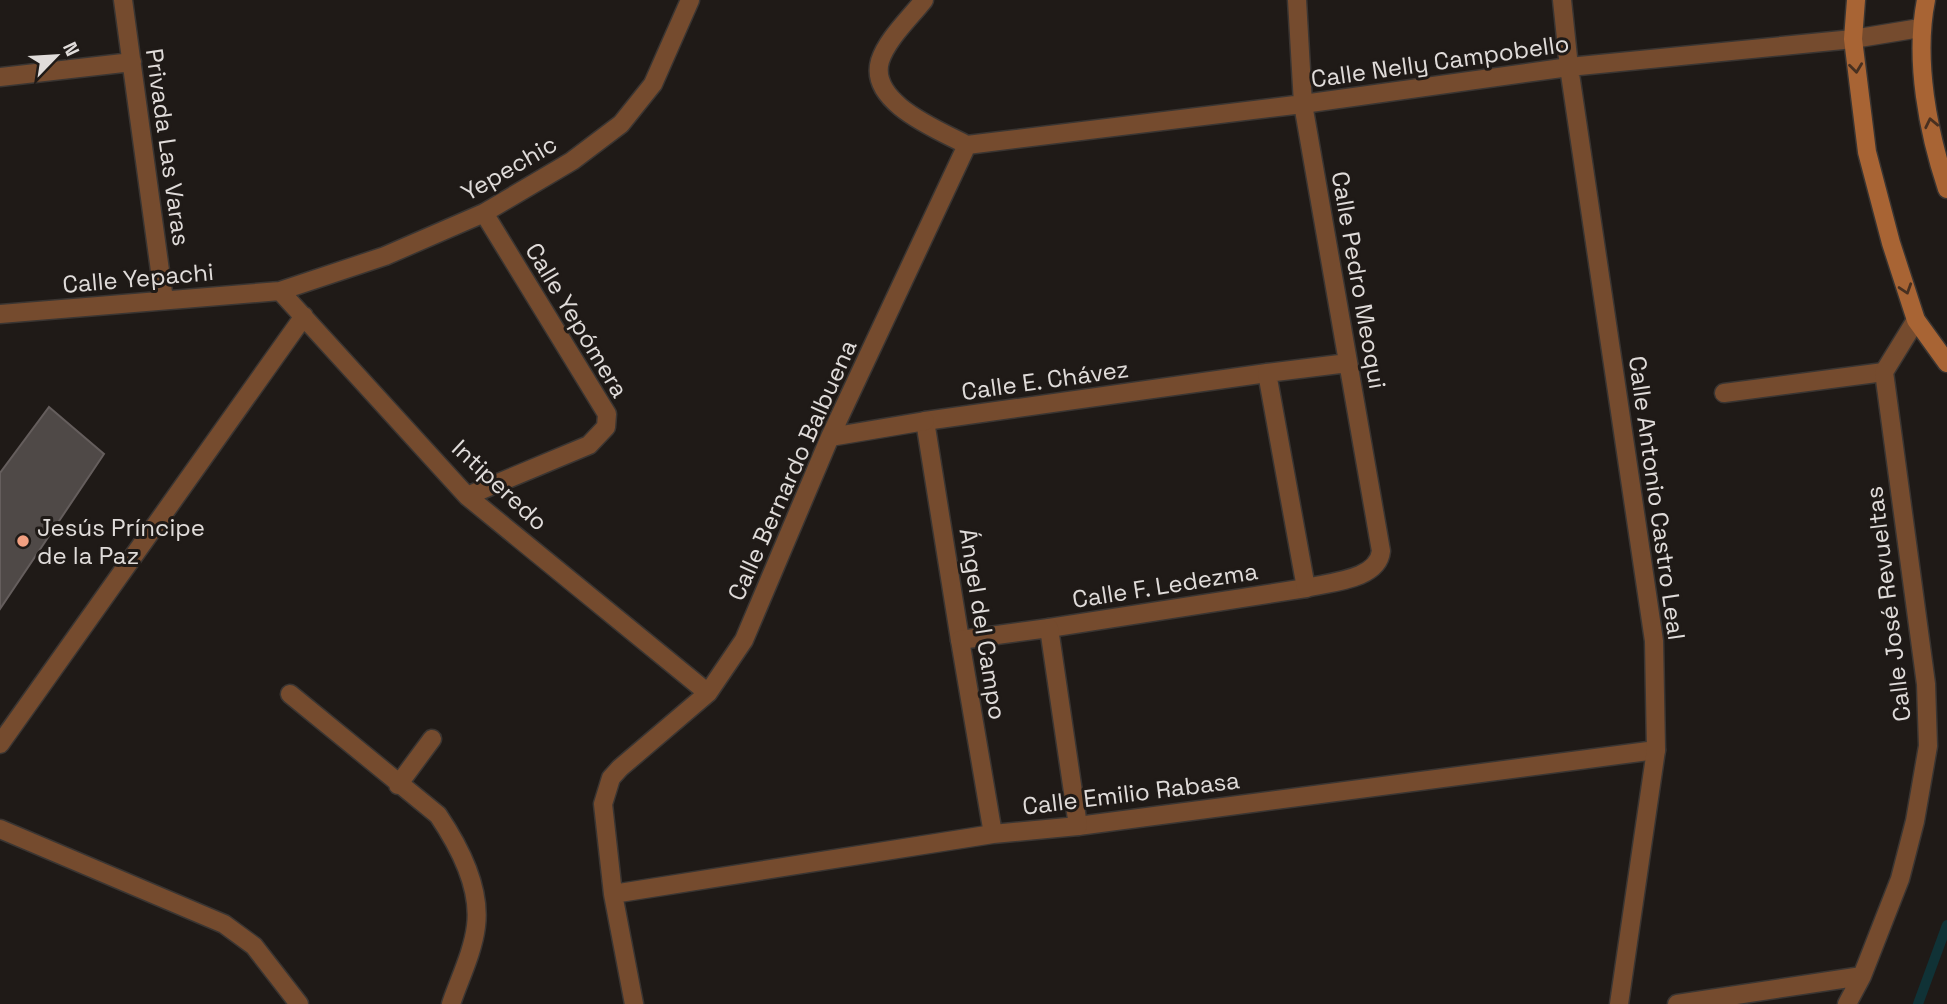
<svg xmlns="http://www.w3.org/2000/svg" width="1947" height="1004" font-family="'Space Grotesk',sans-serif">
  <style>
    .lines { fill: none; stroke-linecap: round; stroke-linejoin: round }
    .stream { stroke: #103236; stroke-width: 10 }
    .building { fill: #4f4947; stroke: #655e5d; stroke-width: 2 }
    .lane-casing { stroke: #3a3532; stroke-width: 21 }
    .street-casing { stroke: #3a3532; stroke-width: 21 }
    .secondary-casing { stroke: #3a3532; stroke-width: 21 }
    .lane { stroke: #754b2e; stroke-width: 18 }
    .street { stroke: #754b2e; stroke-width: 18 }
    .secondary { stroke: #a86434; stroke-width: 18 }
    .oneway { stroke: #483020 }
    .poi-dot { fill: #f2a081; stroke: #1f1a17; stroke-width: 2.5 }
    .labels { text-anchor: middle; dominant-baseline: central; stroke-width: 6; stroke-linejoin: round; paint-order: stroke }
    .street-label { font-size: 24px; fill: #e0dcda; stroke: #1f1a17 }
    .poi-label { font-size: 24px; fill: #e0dcda; stroke: #1f1a17; text-anchor: start }
  </style>
  <rect width="100%" height="100%" fill="#1f1a17"/>
  <g class="lines">
    <path class="stream" d="M1918,1004L1947,925"/>
  </g>
  <path class="building" d="M49,407L104,454L0,609V473Z"/>
  <g class="lines">
    <defs>
      <path id="lane" d="M1724,393L1884,372
        M1049,628L1306,588
        M960,640L925,421L1267,373
        M290,694L438,815C459,846 481,887 476,926C473,952 459,980 451,1004
        M398,785L432,739
        M1078,826L1656,750"/>
      <path id="street" d="M123,0L164,300
        M924,0C910,18 887,39 880,61C868,103 939,130 967,145
        M1297,0L1303,104L1381,551C1378,580 1330,582 1306,588L1267,373L1348,363
        M1562,0L1569,67L1654,641L1656,750L1619,1004
        M0,77L132,62
        M967,145L1303,104L1569,67L1853,39L1920,28
        M280,291L467,496L708,693
        M0,314L280,291L385,256L484,213L572,161L621,124L653,84L690,0
        M830,437L925,421
        M467,496L589,445L606,427L607,414L484,213
        M0,744L304,316
        M0,829L224,924L254,946L299,1004
        M613,894L993,834L1078,826L1049,628L960,640L993,834
        M634,1004L613,894L603,804L611,778L620,768L708,693L744,640L830,437L967,145
        M1677,1004L1862,976
        M1847,1004L1862,976L1900,879L1915,821L1928,746L1926,684L1884,372L1916,320"/>
      <path id="secondary" d="M1856,0L1853,39L1867,152L1891,243L1916,320L1947,363
        M1926,0C1914,60 1928,132 1947,189"/>
    </defs>
    <use href="#lane" class="lane-casing"/>
    <use href="#street" class="street-casing"/>
    <use href="#secondary" class="secondary-casing"/>
    <use href="#lane" class="lane"/>
    <use href="#street" class="street"/>
    <use href="#secondary" class="secondary"/>
  </g>
  <defs><path id="oneway-chevron" d="M-2-3.5L2.5 0L-2 3.5" fill="none" stroke-width="1.6" stroke-linecap="round" stroke-linejoin="round" transform="scale(1.75)"/></defs>
  <g class="oneway">
    <use href="#oneway-chevron" transform="translate(1856 68) rotate(83)"/>
    <use href="#oneway-chevron" transform="translate(1931 123) rotate(-102)"/>
    <use href="#oneway-chevron" transform="translate(1906 289) rotate(72)"/>
  </g>
  <circle class="poi-dot" cx="23" cy="541" r="7"/>
  <g class="labels">
    <g class="street-label">
      <text transform="translate(1440 61) rotate(-8)">Calle Nelly Campobello</text>
      <text transform="translate(168 147) rotate(82)">Privada Las Varas</text>
      <text transform="translate(509 168) rotate(-30)">Yepechic</text>
      <text transform="translate(138 278) rotate(-5)">Calle Yepachi</text>
      <text transform="translate(1359 280) rotate(80)">Calle Pedro Meoqui</text>
      <text transform="translate(577 320) rotate(59)">Calle Yepómera</text>
      <text transform="translate(1045 380) rotate(-8)">Calle E. Chávez</text>
      <text transform="translate(792 470) rotate(-66)">Calle Bernardo Balbuena</text>
      <text transform="translate(500 485) rotate(43)">Intiperedo</text>
      <text transform="translate(1657 498) rotate(82)">Calle Antonio Castro Leal</text>
      <text transform="translate(1165 585) rotate(-9)">Calle F. Ledezma</text>
      <text transform="translate(1888 604) rotate(-97)">Calle José Revueltas</text>
      <text transform="translate(983 624) rotate(81)">Ángel del Campo</text>
      <text transform="translate(1131 793) rotate(-7)">Calle Emilio Rabasa</text>
    </g>
    <g class="poi-label">
      <text x="37" y="527">Jesús Príncipe<tspan x="37" dy="28">de la Paz</tspan></text>
    </g>
  </g>
  <g transform="translate(56 56) rotate(65)" stroke="#1f1a17" stroke-width="5" paint-order="stroke">
  <path d="M0-5L12 26L0 18L-12 26Z" fill="#e0dcda"/>
  <text y="-10" font-size="19" font-weight="bold" text-anchor="middle" fill="#e0dcda">N</text>
  </g>
</svg>
